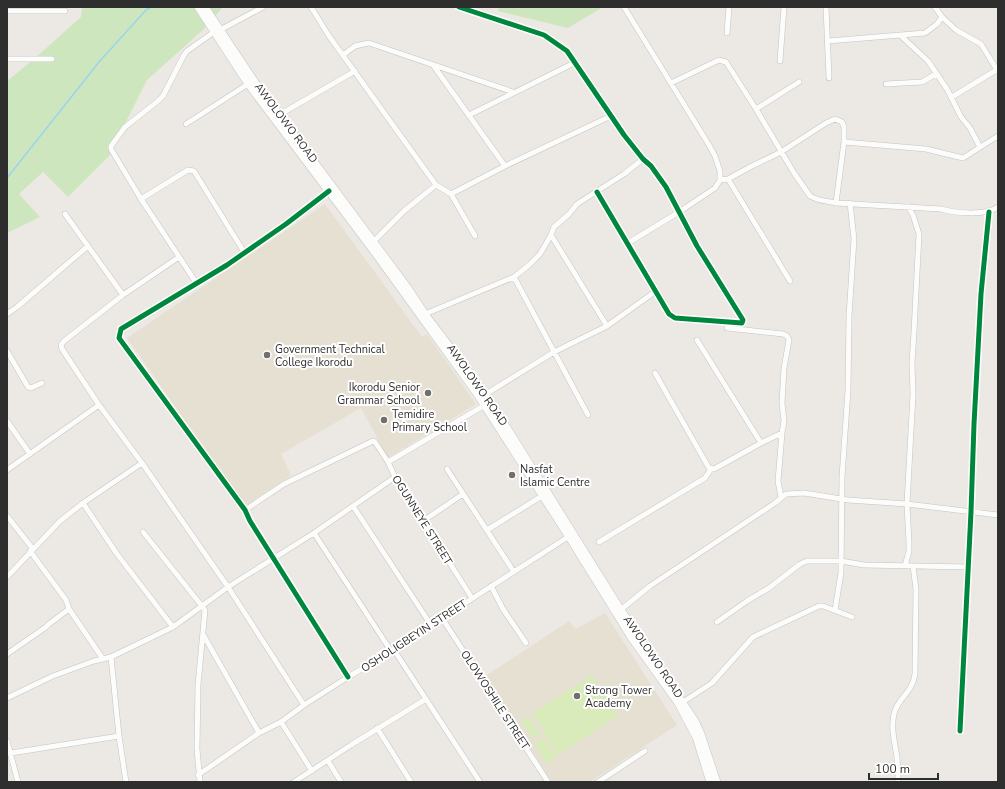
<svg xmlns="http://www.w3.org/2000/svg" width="1005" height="789" font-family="'Nunito Sans',sans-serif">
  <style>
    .education { fill: #e6e0d3 }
    .green { fill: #cee6be }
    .pitch { fill: #d9eabb }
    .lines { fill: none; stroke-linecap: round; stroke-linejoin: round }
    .stream { stroke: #99d6ec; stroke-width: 1.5 }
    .street-casing { stroke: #c5c4c5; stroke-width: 6 }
    .secondary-casing { stroke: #c5c4c5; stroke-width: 8 }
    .street { stroke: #fcfcfb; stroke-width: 5 }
    .secondary { stroke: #fcfcfb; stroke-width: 7 }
    .cycleway-casing { stroke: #fff; stroke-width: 8 }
    .cycleway { stroke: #00873e; stroke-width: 5 }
    .poi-dot { fill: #706f6e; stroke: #fff; stroke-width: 1.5 }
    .labels { text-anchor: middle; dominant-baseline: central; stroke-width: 4; stroke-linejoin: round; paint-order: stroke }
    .street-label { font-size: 11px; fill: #2e2e2e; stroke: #fff }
    .poi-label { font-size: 11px; fill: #2e2e2e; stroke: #fff; text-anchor: start }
  </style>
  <rect width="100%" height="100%" fill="#ece8e4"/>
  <path class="education" d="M325,204L422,337L427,334L476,404L388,458L361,408L281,454L291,475L245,506L127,338Z
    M605,613L677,725L590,782H552L484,677L569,621L576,629Z"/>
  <path class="green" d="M82,7H223L204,29L147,80L109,156L68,197L43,172L19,194L40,217L7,233V81L34,59L81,17Z
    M499,7H603L568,28L498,11Z"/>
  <path class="pitch" d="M592,675L618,716L558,755L532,713Z
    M528,716L540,734L533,739L521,721Z
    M544,737L557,757L547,764L534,744Z"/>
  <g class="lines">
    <path class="stream" d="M7,178L99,62L146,10L151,7"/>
    <defs>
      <path id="street" d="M311,7L329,36L436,185L451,194L475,236
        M459,7L544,35L567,51L624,135L643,159L651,166L666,187L697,246L743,320L742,323L675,318L669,314L597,192
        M624,7L709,145L715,156L720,171V180L715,188L679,212L628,243
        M826,7L829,78
        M935,7L942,17L956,30L981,44L997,70
        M7,11H65
        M220,30L263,7
        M727,33L729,7
        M901,36L928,61L947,89L961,117L970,128L980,147
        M828,41L925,33L937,24L942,17
        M343,55L355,46L369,43L513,92
        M7,59H52
        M780,61L784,7
        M433,65L505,166
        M671,83L719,60L726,62L756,109L794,173L810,196C818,201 827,201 836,203L941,209C954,213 986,216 998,207
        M886,84L922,82L936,74
        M952,97L998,69
        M756,109L799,82
        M279,115L355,71
        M469,115L576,62
        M186,124L248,84
        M844,142L926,149L963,158L998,136
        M728,179L790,281
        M720,180L728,179L752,166L781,152L826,123L835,119L842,122L844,127V142L836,203
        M329,191L286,224L227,265L121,329L119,338L245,510L250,521L348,677
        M451,194L505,166L611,116
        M141,199L188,170L194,171L244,252
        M65,214L123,295
        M551,235L607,326
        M373,242L404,211L436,185
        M179,257L123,295L64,341L61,345L62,349L99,405L142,463L228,587L304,705
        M514,277L588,415
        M197,284L141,199L111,149V146L125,127L158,101L163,96L184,55L187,51L214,32
        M7,314L17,307L88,246
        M425,314L514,277L529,265L540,254L551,235L554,227L569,214L577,204L624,174L643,159
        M727,328L783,334L787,336L789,340L784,368L782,403L784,421L782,433L778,481L781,497
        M697,340L761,443
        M7,351L28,387L31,388L42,383
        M655,373L709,468L714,469L761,443L782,433
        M486,394L554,352L607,326L656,291
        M7,421L30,454
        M388,462L485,405
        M447,469L514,572
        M7,470L99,405
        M83,503L117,554L173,627
        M353,506L431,625
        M245,510L284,484L373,441L375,442L388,462L395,477L472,598
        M7,516L33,549
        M423,521L463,494
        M487,530L542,496
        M143,532L205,610L198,685L197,749L200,782
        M314,533L391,651
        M599,542L705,478L711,469
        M30,551L66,600L69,609L103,659
        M905,566L909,551V543L907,504L913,394L912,363L914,332L919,234L913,215L908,207
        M7,577L60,521L83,503L142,463
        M491,586L503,609L526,643
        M835,610L841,573L842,477L848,390L849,316L854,239L850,203
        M618,612L650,586L775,503L786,494L804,493L848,500L907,504L998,515
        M442,618L548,782
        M717,622L747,601L769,588L800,564L807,561H841L864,565L968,567
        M204,636L259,733
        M394,650L480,782
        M7,654L46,627L49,624L69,609
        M111,657L119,736L126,782
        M7,698L53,676L94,661L111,657L173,627L228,587L314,533L395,477
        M683,702L712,683L753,637L819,606H823L852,617
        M281,722L312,771
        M377,728L411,782
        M960,731L971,512L974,424L981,294L989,212
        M7,741L18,782
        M11,753L119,736
        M328,761L341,782
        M198,775L259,733L281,722L304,705L348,677L394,650L431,625L571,535
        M294,782L351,745L426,699
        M598,782L645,751
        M898,782C898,772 898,761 896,751C894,739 891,727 894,714C898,697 912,694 915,674L916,589L913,566"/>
      <path id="secondary" d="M198,7L248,84L375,253L477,394L569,537L632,639L678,703L696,737L710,782
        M205,7L255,82L408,288L425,314L486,394L621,610L695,721L701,734L717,782"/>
    </defs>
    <use href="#street" class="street-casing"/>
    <use href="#secondary" class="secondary-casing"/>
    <use href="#street" class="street"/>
    <use href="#secondary" class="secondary"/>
    <defs>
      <path id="cycleway" d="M459,7L544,35L567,51L624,135L643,159L651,166L666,187L697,246L743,320L742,323L675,318L669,314L597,192
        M329,191L286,224L227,265L121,329L119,338L245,510L250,521L348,677
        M960,731L971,512L974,424L981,294L989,212"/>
    </defs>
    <use href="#cycleway" class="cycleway-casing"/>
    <use href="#cycleway" class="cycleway"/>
  </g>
  <g class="poi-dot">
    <circle cx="267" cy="355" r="4"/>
    <circle cx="428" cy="393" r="4"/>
    <circle cx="384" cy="420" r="4"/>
    <circle cx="512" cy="475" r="4"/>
    <circle cx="577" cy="696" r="4"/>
  </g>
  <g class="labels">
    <g class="street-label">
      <text transform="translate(286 123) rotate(53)">AWOLOWO ROAD</text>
      <text transform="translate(477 385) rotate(55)">AWOLOWO ROAD</text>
      <text transform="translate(422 520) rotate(58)">OGUNNEYE STREET</text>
      <text transform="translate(414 636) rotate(-33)">OSHOLIGBEYIN STREET</text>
      <text transform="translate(653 657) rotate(56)">AWOLOWO ROAD</text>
      <text transform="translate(495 700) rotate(57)">OLOWOSHILE STREET</text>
    </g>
    <g class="poi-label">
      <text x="275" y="349">Government Technical<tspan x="275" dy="13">College Ikorodu</tspan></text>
      <text x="420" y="387" text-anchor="end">Ikorodu Senior<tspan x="420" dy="13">Grammar School</tspan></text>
      <text x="392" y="414">Temidire<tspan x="392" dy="13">Primary School</tspan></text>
      <text x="520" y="469">Nasfat<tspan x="520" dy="13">Islamic Centre</tspan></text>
      <text x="585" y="690">Strong Tower<tspan x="585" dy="13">Academy</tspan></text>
    </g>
  </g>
  <rect width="1005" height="789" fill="none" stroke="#2e2e2e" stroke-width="16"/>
  <path d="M869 773v6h69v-6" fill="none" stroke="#2e2e2e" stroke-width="2"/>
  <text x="875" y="773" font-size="12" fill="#2e2e2e" stroke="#ffffff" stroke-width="3" paint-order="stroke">100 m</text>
</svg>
